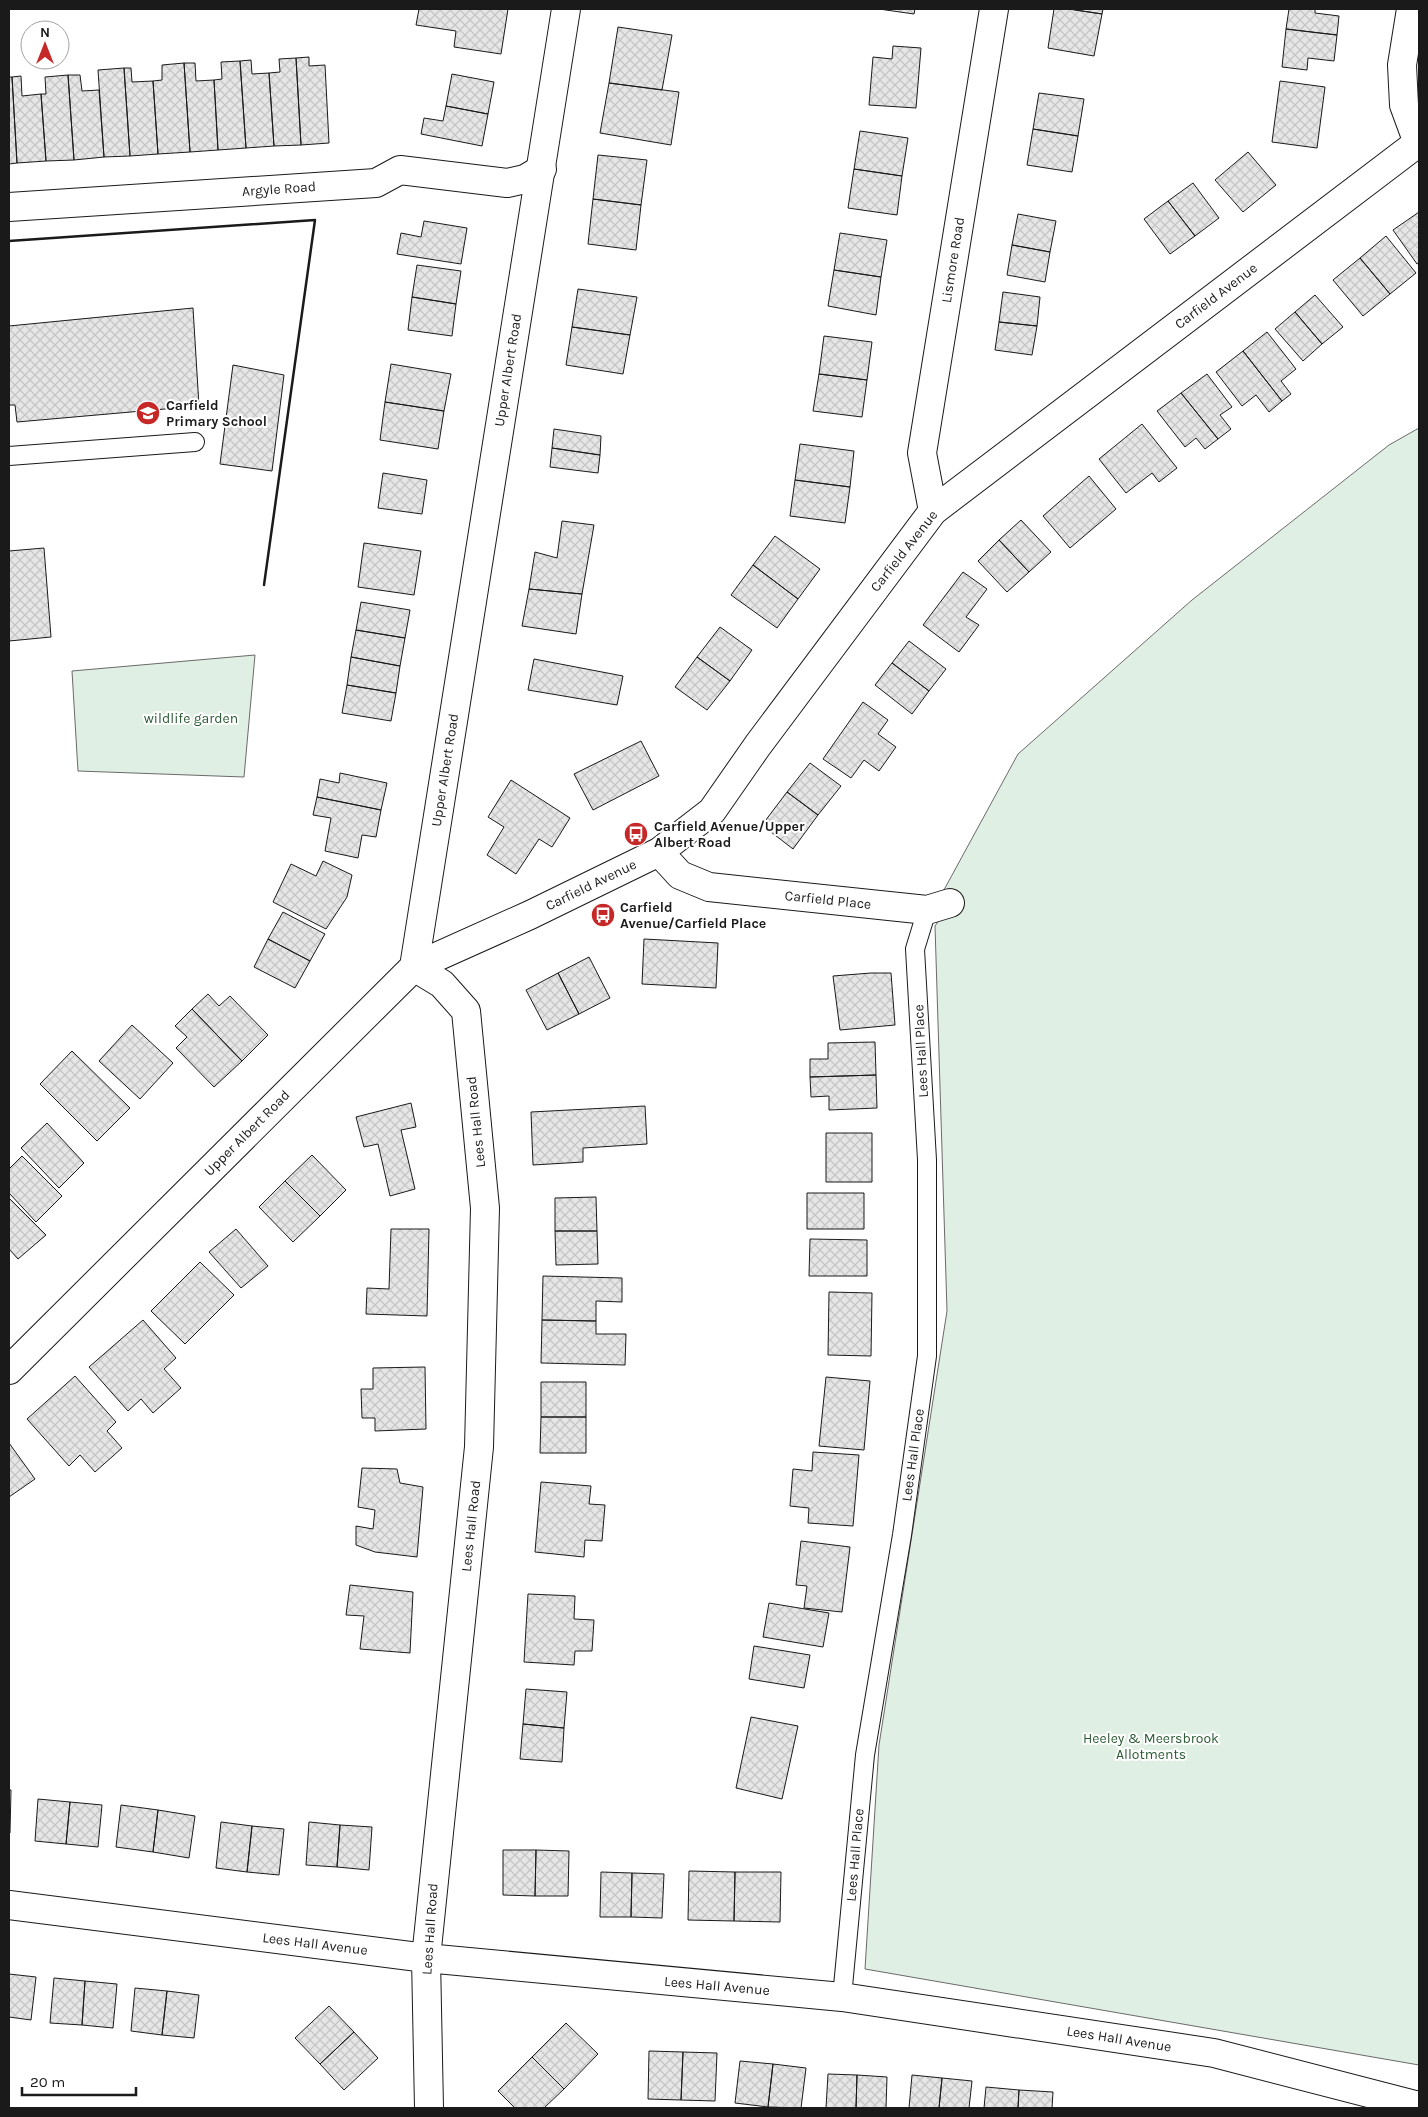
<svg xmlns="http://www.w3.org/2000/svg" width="1428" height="2117" viewBox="0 0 1428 2117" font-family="Karla,sans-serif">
<defs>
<pattern id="building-cross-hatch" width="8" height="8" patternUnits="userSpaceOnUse" patternTransform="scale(1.25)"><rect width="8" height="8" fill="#e6e6e6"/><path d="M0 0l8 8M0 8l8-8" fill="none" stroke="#c5c5c5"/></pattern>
</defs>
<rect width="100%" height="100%" fill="#fff"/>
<path fill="#e0efe3" stroke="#6a6a6a" d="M1419,428v1637l-554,-96 14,-224 68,-434 -12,-385 15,-22 -11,-5 79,-145 174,-154 197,-155z
M255,655l-11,122 -166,-6 -6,-100z"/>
<path fill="url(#building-cross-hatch)" stroke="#1a1a1a" d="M419,9h89l-7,45 -47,-7 2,-16 -40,-6z
M879,9h36l-1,5z
M1054,9h15l33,5 -8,42 -46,-8z
M1069,9h34l-1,5z
M1289,9h26v4l24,3 -2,19 -51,-6z
M618,27l54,8 -10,55 -53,-7z
M1286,29l51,6 -3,26 -26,-3 -1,12 -25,-3z
M893,46l28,2 -5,60 -47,-3 4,-48 19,2z
M309,57v9l16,-1 4,78 -28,2 -5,-87z
M296,58l5,87 -27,1 -5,-73 11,-1 -1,-13z
M251,60l1,14 17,-1 5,73 -28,2 -6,-87z
M240,61l6,87 -28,2 -4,-70 8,-1 -1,-17z
M184,63l6,89 -32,2 -5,-73 9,-1v-15z
M184,63h11l1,18 18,-1 4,70 -28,2z
M124,68l6,88 -26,1 -6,-87z
M124,68h7l1,14 21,-1 5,73 -28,2z
M452,74l42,8 -6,32 -42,-8z
M68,75l6,85 -28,1 -5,-67h5l-1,-17z
M68,75h12l2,16 17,-1 5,67 -30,3z
M21,76l1,20 19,-2 5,67 -29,2 -5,-86z
M9,77h3l5,86 -8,1z
M1280,81l45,6 -8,61 -45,-6z
M609,83l70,9 -8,53 -71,-12z
M1039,93l45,6 -6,37 -45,-7z
M446,106l42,8 -6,32 -61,-12 3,-16 19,3z
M1033,129l45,7 -6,36 -45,-7z
M860,131l48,7 -6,38 -48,-7z
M1248,152l28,33 -33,27 -28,-32z
M598,155l49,5 -6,45 -48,-6z
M854,169l48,7 -5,39 -49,-7z
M1193,183l26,35 -24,18 -27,-35z
M593,199l48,6 -5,45 -48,-6z
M1168,201l27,35 -25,18 -26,-35z
M1419,212v51l-2,1 -24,-34z
M1018,214l38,7 -6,31 -38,-7z
M424,221l43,7 -6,36 -64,-10 4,-21 20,4z
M840,233l47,7 -6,37 -47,-7z
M1386,236l30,37 -26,21 -30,-36z
M1012,245l38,7 -5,30 -38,-7z
M1360,258l30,36 -27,22 -30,-36z
M417,265l44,6 -5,33 -44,-7z
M834,270l47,7 -5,38 -48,-9z
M578,289l59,8 -7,38 -58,-8z
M1003,292l37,5 -3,29 -38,-4z
M1315,295l28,32 -21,17 -27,-32z
M412,297l44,7 -4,32 -44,-6z
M193,308l6,98 -182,16 -2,-17h-6v-79z
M1295,312l27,32 -19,17 -28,-32z
M999,322l38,4 -5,29 -37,-5z
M572,327l58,8 -7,39 -57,-9z
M1267,332l29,37 -15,12 10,13 -9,7 -39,-50z
M824,336l48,6 -5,38 -48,-6z
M1243,351l39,50 -13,11 -13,-17 -14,11 -26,-34z
M391,364l60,10 -7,37 -59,-9z
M233,365l51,10 -12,96 -52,-7z
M819,374l48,6 -5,37 -49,-6z
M1207,374l25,33 -12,8 11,14 -13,10 -37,-46z
M1181,393l37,46 -13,10 -9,-11 -11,9 -28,-36z
M385,402l59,9 -6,38 -58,-9z
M1142,424l35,44 -18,14 -7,-9 -26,20 -27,-34z
M554,429l47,7 -1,19 -48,-7z
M800,444l54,7 -4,36 -55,-7z
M552,448l48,7 -2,18 -48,-6z
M383,473l44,7 -5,34 -44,-6z
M1089,476l27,33 -46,39 -27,-32z
M795,480l55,7 -5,36 -55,-7z
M1021,520l30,32 -22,20 -30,-32z
M562,521l32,4 -12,69 -53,-5 6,-37 22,6z
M775,536l45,33 -22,30 -45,-34z
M999,540l30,32 -22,20 -29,-31z
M364,543l57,8 -7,44 -56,-8z
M44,548l7,89 -42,4v-90z
M753,565l45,34 -21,29 -46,-33z
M963,572l24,17 -21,28 13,8 -20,27 -36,-27z
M529,589l53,5 -6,40 -54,-8z
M361,602l49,8 -5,28 -49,-8z
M720,627l32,23 -22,31 -33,-24z
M356,630l49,8 -5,28 -49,-9z
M909,641l37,28 -17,22 -37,-28z
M351,657l49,9 -4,27 -49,-8z
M697,657l33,24 -23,29 -32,-23z
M534,659l89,17 -6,29 -89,-15z
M892,663l37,28 -17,23 -37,-29z
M347,685l49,8 -5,28 -49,-8z
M863,702l25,18 -10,14 18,13 -17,24 -15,-11 -13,18 -28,-19z
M641,741l18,35 -66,34 -19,-36z
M810,763l31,23 -23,29 -31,-23z
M340,773l47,10 -6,27 -64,-13 3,-18 19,4z
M511,780l59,38 -18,29 -13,-8 -23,35 -29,-19 17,-28 -16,-10z
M787,792l31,23 -25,34 -31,-24z
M317,797l64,13 -5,27 -14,-2 -4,23 -33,-7 6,-33 -18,-3z
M323,861l29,14 -5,22 -21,32 -53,-27 18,-38 25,12z
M283,912l42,22 -15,27 -42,-22z
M268,939l42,22 -15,27 -41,-21z
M644,939l74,4 -2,45 -74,-4z
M589,957l21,41 -31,16 -21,-41z
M558,973l21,41 -32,16 -21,-40z
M871,973h20l4,52 -55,5 -7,-54z
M208,994l11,12 11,-10 38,39 -26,26 -50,-52z
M192,1009l50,52 -28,26 -38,-39 11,-11 -12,-11z
M132,1025l41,38 -33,36 -41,-38z
M875,1042l1,33 -66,2v-18h18v-16z
M72,1051l58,57 -33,33 -57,-57z
M876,1075l1,33 -48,2v-14l-18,1 -1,-20z
M411,1103l5,24 -15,3 14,59 -25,7 -12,-52 -14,3 -8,-30z
M645,1106l2,38 -64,4v14l-50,3 -2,-53z
M47,1123l37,40 -25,25 -38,-40z
M826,1133h46v49h-46z
M312,1155l34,35 -26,26 -35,-35z
M22,1156l40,40 -26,26 -27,-29v-24z
M285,1181l35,35 -27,26 -34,-35z
M807,1193h57v36h-57z
M596,1197l1,34h-42v-33z
M9,1198l37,37 -28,24 -9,-10z
M236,1229l32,37 -27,22 -32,-36z
M391,1229h38l-2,87 -61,-2 1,-26 22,1z
M555,1231h42l1,33 -42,1z
M810,1239l57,1v36h-58z
M200,1262l34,33 -49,49 -34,-33z
M543,1276l79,2v24l-26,-1v20l-54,-1z
M829,1292l43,1 -1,63 -43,-1z
M143,1320l33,38 -12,11 17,19 -28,25 -12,-14 -13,12 -39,-44z
M542,1320l54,1v13h30l-1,31 -84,-2z
M425,1367l1,62 -51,2v-13h-13l-1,-29h12v-21z
M75,1376l41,46 -9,9 15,17 -27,24 -15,-17 -11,11 -42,-47z
M826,1377l44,4 -6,69 -45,-4z
M541,1382h45v35h-45z
M541,1417h45v36h-46z
M9,1443l26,36 -26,18z
M813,1452l46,3 -6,71 -45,-3 1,-15 -19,-2 3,-37 19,2z
M362,1468l35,1 3,14 23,4 -6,70 -42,-5 -19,-7v-19l17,3 2,-19 -17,-3z
M541,1482l50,4 -2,18 16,1 -3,36 -17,-1 -1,17 -49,-5z
M801,1541l49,6 -8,65 -38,-4 3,-22 -11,-1z
M350,1585l63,7 -3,61 -50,-4 4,-33 -18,-1z
M528,1594l47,2 -1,23 20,1 -2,31h-17l-1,14 -50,-3z
M769,1603l60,10 -6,34 -60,-10z
M754,1646l56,9 -6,33 -55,-9z
M526,1689l41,3 -3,36 -41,-4z
M751,1717l47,9 -16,73 -46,-11z
M523,1724l41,4 -2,34 -42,-3z
M9,1790h2l-1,43h-1z
M38,1799l32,3 -4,42 -31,-3z
M70,1802l32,3 -4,42 -32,-3z
M121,1805l37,5 -5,42 -37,-5z
M158,1810l37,6 -6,42 -36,-6z
M221,1822l31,4 -5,46 -31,-4z
M309,1822l31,3 -3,42 -31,-2z
M340,1825l32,2 -3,43 -32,-3z
M252,1826l32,3 -5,46 -32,-3z
M503,1850h33l-1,46 -32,-1z
M536,1850l33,1 -1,45h-33z
M689,1871l46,1 -1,49 -46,-1z
M601,1872l31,1 -1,44h-31z
M735,1872h46l-1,50 -46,-1z
M632,1873l32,1 -2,44 -31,-1z
M9,1974l27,3 -5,43 -22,-3z
M54,1978l31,3 -3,44 -32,-2z
M85,1981l32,3 -4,44 -31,-3z
M135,1988l32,3 -5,44 -31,-4z
M167,1991l32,4 -5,43 -32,-3z
M329,2006l25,26 -34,32 -25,-26z
M566,2023l32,31 -34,35 -32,-32z
M354,2032l24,26 -34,32 -24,-26z
M649,2051l34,1 -2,48 -33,-1z
M683,2052l34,1 -2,48 -34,-1z
M532,2057l32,32 -20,19h-29l-17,-17z
M740,2061l33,3 -5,43 -33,-4z
M773,2064l33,4 -5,40 -33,-1z
M828,2074l29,1 -1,33h-30z
M857,2075l30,2 -1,31h-30z
M912,2075l30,3 -3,30h-30z
M942,2078l30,3 -3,27h-30z
M986,2087l33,3 -1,18h-34z
M1019,2090l34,2 -1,16h-34z"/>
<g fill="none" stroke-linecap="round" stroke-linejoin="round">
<g stroke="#1a1a1a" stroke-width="20">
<path id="service" d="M9,456l186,-14
M842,1997l23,-242 37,-220 25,-179v-196l-12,-211 12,-39"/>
</g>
<g stroke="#1a1a1a" stroke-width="30">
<path id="minor" d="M1411,9l-9,56 2,40 14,38
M9,207l367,-24 24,-13 107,13 18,-4 17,-10
M933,511l-11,-58 72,-444
M659,852l21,23 29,12 218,23 23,-7
M414,967l116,-52 129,-63 53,-41 46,-66 175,-234 486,-369
M414,967l28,17 24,27 19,197 -6,239 -53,511 3,150
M9,1905l417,53 416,39 372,56 205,53"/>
</g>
<g stroke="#1a1a1a" stroke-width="30">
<path id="tertiary" d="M9,1370l405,-403 152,-958"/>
</g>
<use href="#service" stroke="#fff" stroke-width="18"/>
<use href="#minor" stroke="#fff" stroke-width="28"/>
<use href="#tertiary" stroke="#fff" stroke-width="28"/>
<path stroke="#1a1a1a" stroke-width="2.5" d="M9,241l306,-21 -51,365"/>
</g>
<defs>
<g id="school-disc" transform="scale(1.25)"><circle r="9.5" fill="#c62828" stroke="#fff"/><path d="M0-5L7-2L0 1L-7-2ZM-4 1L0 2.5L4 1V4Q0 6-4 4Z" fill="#fff"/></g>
<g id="bus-disc" transform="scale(1.25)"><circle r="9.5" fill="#c62828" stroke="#fff"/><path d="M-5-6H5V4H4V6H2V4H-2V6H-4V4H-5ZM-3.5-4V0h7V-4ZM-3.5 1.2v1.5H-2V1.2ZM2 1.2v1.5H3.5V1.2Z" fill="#fff"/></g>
</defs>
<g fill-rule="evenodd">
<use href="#school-disc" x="148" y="413"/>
<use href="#bus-disc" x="636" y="834"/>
<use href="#bus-disc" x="603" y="915"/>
</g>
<g text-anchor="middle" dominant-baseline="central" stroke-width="4" stroke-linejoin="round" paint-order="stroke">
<g font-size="14" fill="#1a1a1a" stroke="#fff">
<text transform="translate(279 189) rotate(-4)">Argyle Road</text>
<text transform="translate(953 260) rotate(-81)">Lismore Road</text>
<text transform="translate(1216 296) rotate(-37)">Carfield Avenue</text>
<text transform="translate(508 370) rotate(-81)">Upper Albert Road</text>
<text transform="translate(904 551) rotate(-52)">Carfield Avenue</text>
<text transform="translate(445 770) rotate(-81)">Upper Albert Road</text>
<text transform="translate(591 885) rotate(-26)">Carfield Avenue</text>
<text transform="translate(828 900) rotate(6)">Carfield Place</text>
<text transform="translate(921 1051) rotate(-93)">Lees Hall Place</text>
<text transform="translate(476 1122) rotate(-96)">Lees Hall Road</text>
<text transform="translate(247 1133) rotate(-45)">Upper Albert Road</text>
<text transform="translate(913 1455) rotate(-82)">Lees Hall Place</text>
<text transform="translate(471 1526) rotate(-84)">Lees Hall Road</text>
<text transform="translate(855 1855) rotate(-85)">Lees Hall Place</text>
<text transform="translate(430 1929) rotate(-86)">Lees Hall Road</text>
<text transform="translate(315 1944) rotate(7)">Lees Hall Avenue</text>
<text transform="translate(717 1986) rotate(5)">Lees Hall Avenue</text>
<text transform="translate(1119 2039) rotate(9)">Lees Hall Avenue</text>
</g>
<g font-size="14" font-weight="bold" fill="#1a1a1a" stroke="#fff" text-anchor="start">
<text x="166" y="405">Carfield<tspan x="166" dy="16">Primary School</tspan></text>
<text x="654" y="826">Carfield Avenue/Upper<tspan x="654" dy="16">Albert Road</tspan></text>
<text x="620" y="907">Carfield<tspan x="620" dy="16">Avenue/Carfield Place</tspan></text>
</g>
<g font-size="14" fill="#2b5a34" stroke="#fff">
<text x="191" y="718">wildlife garden</text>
<text x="1151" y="1738">Heeley &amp; Meersbrook<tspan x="1151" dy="16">Allotments</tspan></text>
</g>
</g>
<rect width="1428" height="2117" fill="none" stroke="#1a1a1a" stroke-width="20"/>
<g transform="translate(45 45)"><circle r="24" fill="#ffffff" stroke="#a3a3a3"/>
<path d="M0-4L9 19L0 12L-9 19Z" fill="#c62828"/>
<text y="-8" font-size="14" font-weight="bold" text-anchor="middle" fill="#1a1a1a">N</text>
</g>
<path d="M22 2087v8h114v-8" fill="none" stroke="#1a1a1a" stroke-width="2.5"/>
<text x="30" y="2087" font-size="15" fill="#1a1a1a" stroke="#ffffff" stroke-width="4" paint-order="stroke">20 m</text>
</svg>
